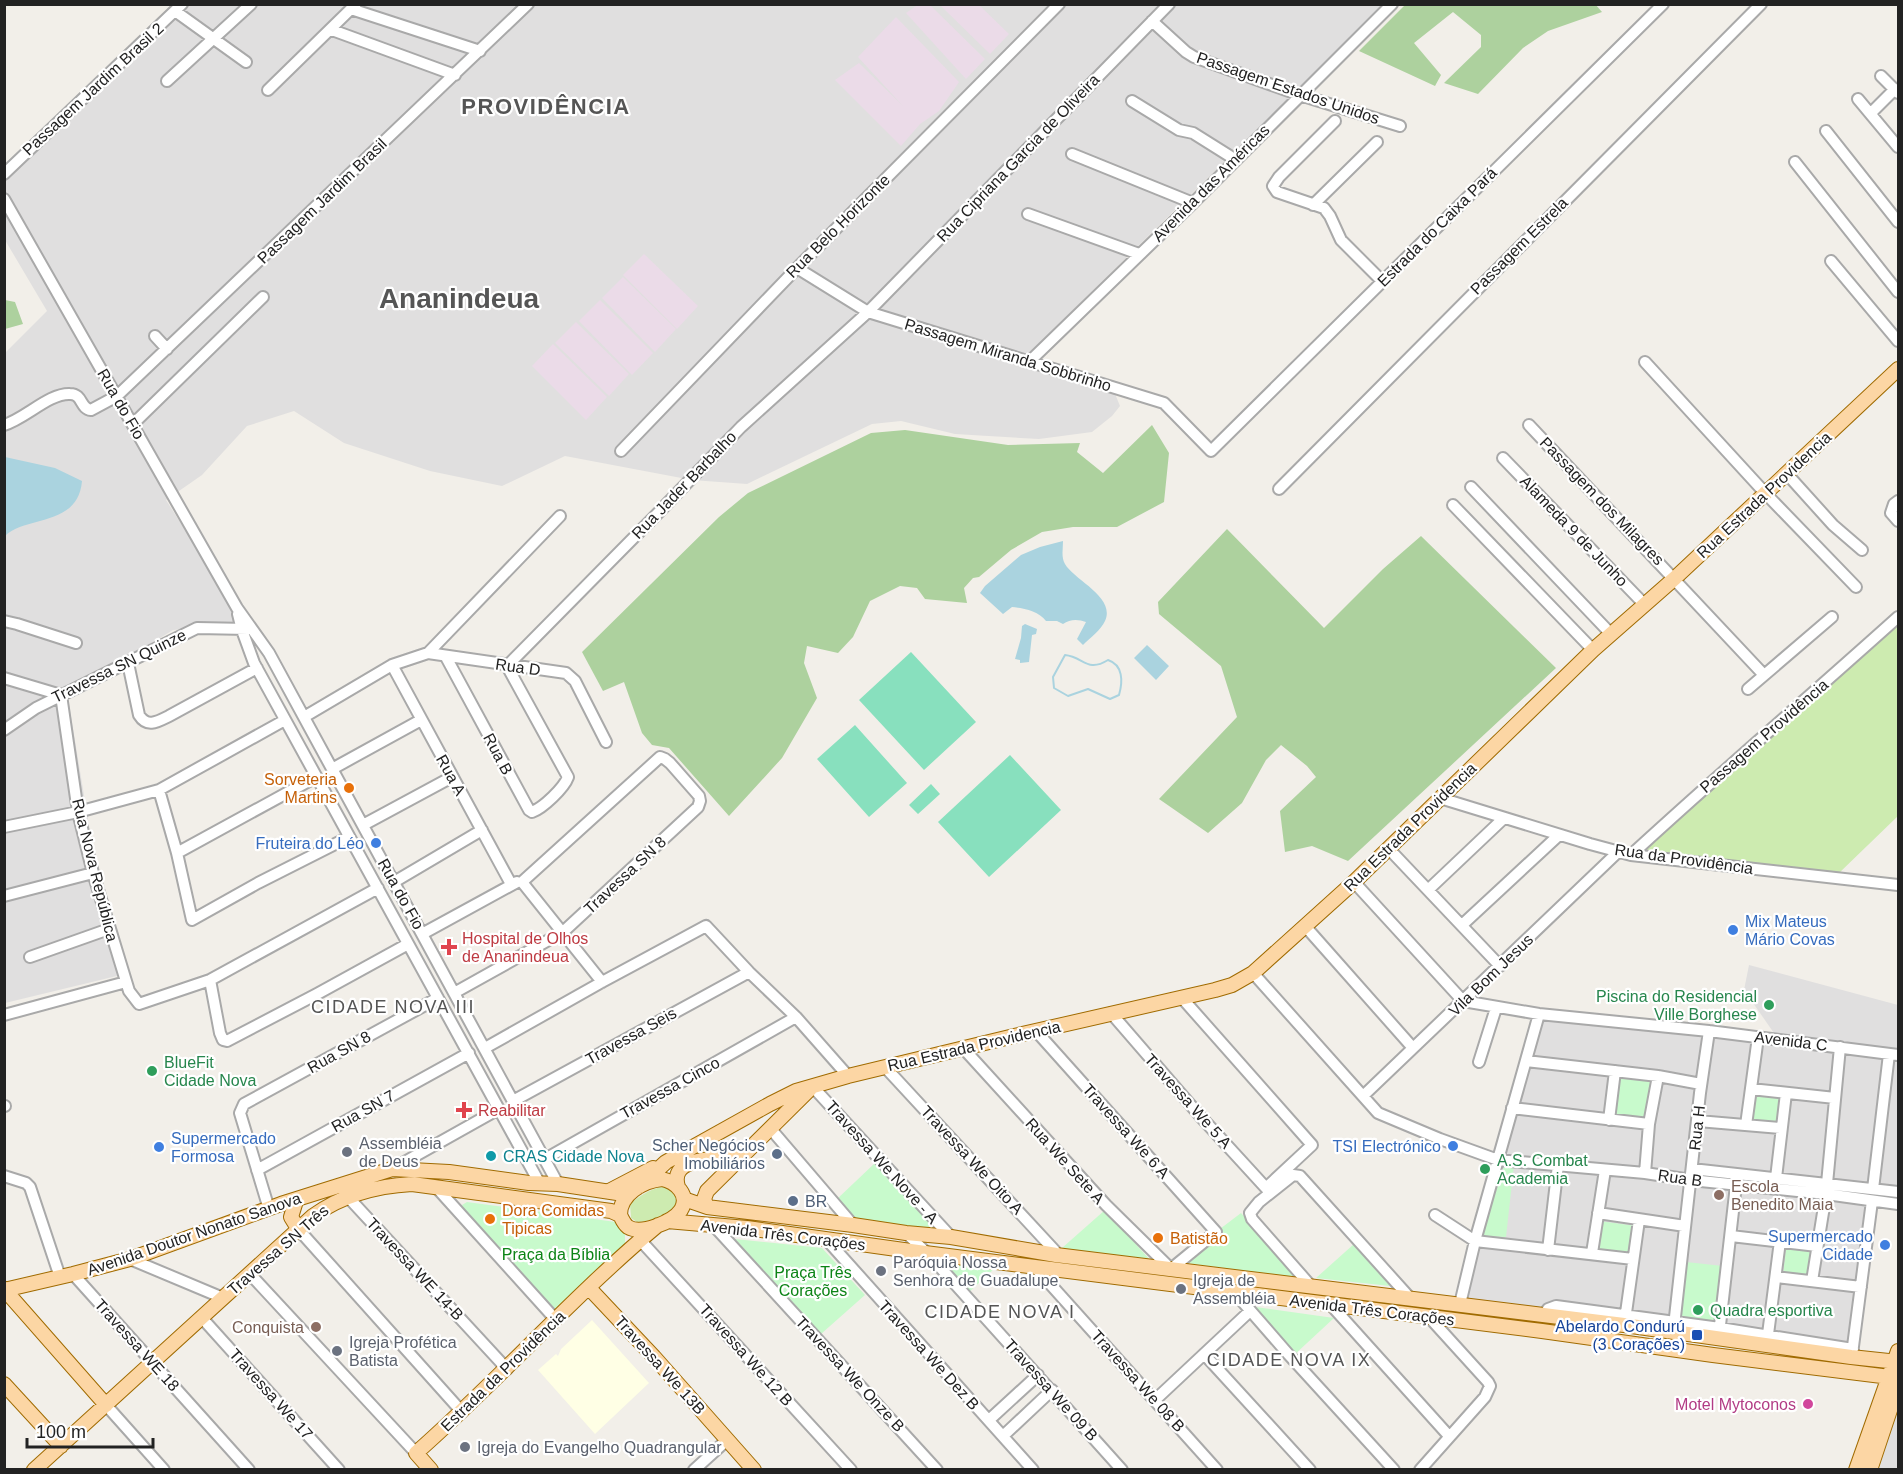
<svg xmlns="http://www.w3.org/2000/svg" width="1903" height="1474" viewBox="0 0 1903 1474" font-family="Helvetica,sans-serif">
<rect width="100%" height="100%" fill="#f2efe9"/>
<path fill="#e0dfdf" d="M178,5h1206l-357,350 84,29 9,22 -8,10 -20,16 -53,7 -84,-5 -54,-13 -29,3 -125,60 -55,-4 -127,-24 -63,30 -72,-15 -86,-28 -50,-32 -47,15 -45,49 -36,25 79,124 -72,6 -47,29 -60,27 30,182 29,106 -120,29v-650l42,-42 -42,-71v-76z
M1749,965l149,40v48l-122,-17 -32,-46z
M1539,1014l359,45v148l-26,-3 -20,155 -397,-52z
M1898,1347v122l-39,1z"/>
<path fill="#ebdbe8" d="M919,4l11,1 55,54 -19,20 -60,-66z
M940,5h39l30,29 -19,20z
M896,17l63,65 -20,29 -19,13 -19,22 -66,-66 24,-17 44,43 -45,-49z
M644,254l54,52 -21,23 -54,-54z
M623,277l53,52 -21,23 -53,-54z
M600,300l53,53 -21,22 -53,-54z
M576,322l53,52 -20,22 -54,-53z
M553,344l54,53 -21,23 -54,-54z"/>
<path fill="#ffffe5" d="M592,1320l57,63 -54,51 -57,-64 18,-16 2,2 3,-7z"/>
<path fill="#cdebb0" d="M1898,611v205l-60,58 -197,-23z
M661,1187c10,1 14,5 17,15 -7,14 -26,19 -41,20l-6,-4 -1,-14c9,-8 19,-14 31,-17z"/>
<path fill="#add19e" d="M1595,4l7,8 -54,19 -25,17 -45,46 -34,-11 37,-36v-12l-28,-23 -39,31 27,32 -6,11 -76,-35 46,-46z
M5,300l10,2 8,22 -18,5z
M1152,425l17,28 -5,49 -47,25h-44l-31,5 -31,18 -32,27 -6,1 -9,10 3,15 -42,-4 -8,-11 -17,-2 -30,15 -17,36 -15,16 -31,-7 -3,17 13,35 -35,60 -53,58 -60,-68 -17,-3 -10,-12 -18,-51 -21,9 -21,-39 137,-135 29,-24 123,-60 34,-3 103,15 72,-2 -3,9 26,21z
M1227,529l97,99 59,-59 38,-33 135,132 -208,193 -36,-15 -27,6 -5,-41 36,-34 -9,-11 -26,-21 -15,15 -24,43 -34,30 -49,-34 78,-82 -16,-51 -62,-52 -1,-12z"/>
<path fill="#c8facc" d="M1615,1076l38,5 -7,40 -35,-4z
M1751,1091l36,4 -4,37 -36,-4z
M875,1163l64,69 -81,-8 -22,-24z
M1514,1165l-8,72 -24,-1 22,-70z
M467,1202l149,20 9,10v11l-4,7 -15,11 -40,40 -9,13 -94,-106 -1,-3z
M1105,1210l46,51 -89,-13z
M1241,1213l59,65 -114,-15 30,-31z
M1599,1221l37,5 -5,35 -37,-5z
M735,1239l87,9 43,47 -44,39z
M1354,1244l34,39 2,3 -74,-8z
M1786,1248l27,4 -3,27 -27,-4z
M942,1260l52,9 -26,24 -27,-28z
M1686,1262l37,4 -7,57 -36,-4z
M1248,1306l86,12 -41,38z"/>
<path fill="#88e0be" d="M911,652l65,70 -52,48 -65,-70z
M855,725l52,58 -38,34 -52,-58z
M1010,755l51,55 -72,67 -51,-55z
M931,784l9,10 -22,20 -9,-9z"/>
<path fill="#aad3df" d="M5,457l50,11 27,13c-4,46 -55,34 -77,55z
M1063,541c0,8 -2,16 2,23 9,16 51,33 40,57 -4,9 -15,17 -22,24l-6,-6 9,-17c-8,-3 -16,-3 -23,2l-6,-3h-11c-7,-10 -22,-13 -34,-14l-9,7 -23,-21 5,-7 36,-31 19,-8z
M1025,624l12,5 -1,5 -4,1 -3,27 -9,1v-3l-5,-1 6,-21 1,-12z
M1147,645l22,21 -13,14 -22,-22z"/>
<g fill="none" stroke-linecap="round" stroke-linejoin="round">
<path stroke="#aad3df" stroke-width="2" d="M1065,655c19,2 22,18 43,5 15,5 15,21 11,35l-9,4 -22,-10 -20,7 -14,-8 -1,-11z"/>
<g stroke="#a9a9a9" stroke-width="14">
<path id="minor" d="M351,9l129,42
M175,11l71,51
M1152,21l34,31 8,5 106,38 100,31
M332,30l123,45
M1881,76l17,17
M167,81l84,-77
M268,90l88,-86
M1858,99l40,48
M1132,101l47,29 14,3 43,27
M1871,113l24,-24
M1335,121l-56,56 -6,9 4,6 47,16 6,8 11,24 41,41
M1826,131l72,91
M1072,154l121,49
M1795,162l103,130
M4,174l178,-170
M4,199l233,409 32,45 289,531
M1313,205l64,-63
M1028,214l111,40
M1831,261l67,80
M797,268l71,44 296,91 47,48 452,-447
M155,336l12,13
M1030,361l163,-158 199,-199
M1645,362l121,132 90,93
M133,424l130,-127
M4,425c21,-6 45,-32 66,-31 13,0 10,15 21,16l26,-14 411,-392
M1529,425l235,250
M621,451l176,-183 262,-264
M1503,458l141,146
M1787,474l46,51 29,25
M1471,487l140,147
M1279,489l482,-485
M1898,501l-4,3 -3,9 7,8
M1453,505l140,145
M238,614l4,16 12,33 286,521
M4,621l13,3 59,19
M428,653l132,-137
M446,657l83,153 3,2c11,-4 32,-24 36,-35l-61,-111 154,-156 80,-83 127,-115 301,-308
M128,663l11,52c8,13 18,7 30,1l88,-48
M392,665l119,219
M4,678l57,17
M1748,689l84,-72
M61,695l17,117 15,61 36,118 10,13 71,-24 168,-92
M304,717l88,-52 36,-12 138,20 9,8 31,61
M4,730l32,-22 161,-80 51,1
M332,769l89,-49
M159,790l18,63 15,67 66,-37 91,-46
M1440,798l150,46 41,11 267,30
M363,825l89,-48
M4,827l74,-15 81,-22 126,-70
M1389,849l111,117
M177,853l139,-76
M1631,855c88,-81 178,-158 267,-238
M394,882l88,-52
M522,882l80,100
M1354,882l109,119
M1428,890l76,-72
M4,896l89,-23
M1462,925l97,-90
M1305,926l108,122
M422,934l95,-52
M30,957l79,-28
M1253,973l125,140 62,26 58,21 147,13 46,7 135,14 72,10
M210,980l10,53 3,7 4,1 90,-47 91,-50
M454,993l109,-61 135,-125 2,-6 -1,-5 -29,-33 -5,-4 -5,-2 -138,125
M1182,998l130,147 -45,42
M1463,1001l76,13 170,17 189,24
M1111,1013l90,104 65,71
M4,1015l122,-33
M485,1048l117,-66 104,-56 43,46 47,45 52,59
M963,1048l143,157 65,64 45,-37 -180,-201
M1526,1061l132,15 43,8
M1479,1062l17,-54
M885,1067l170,184 1,4
M813,1087l138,150
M1751,1089l84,9
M1363,1096l255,-244
M513,1101l236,-129
M4,1106h1
M1512,1108l137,16
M1609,1120l6,-49
M1698,1121l83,7
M1746,1125l12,-88
M770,1128l83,97
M545,1159l251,-142
M392,1169l107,-60
M1692,1169l206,23
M257,1170l212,-117
M1645,1173l4,-49 9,-48
M4,1176l22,7 4,4 30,90
M1776,1178l10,-85
M436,1187l120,133
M1873,1189l16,-135
M348,1197l159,172
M269,1209l-29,-96 4,-9 194,-106
M1598,1213l87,13
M1435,1215l40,26 158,18
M714,1226l223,244
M299,1230l163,182
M906,1233l24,23 192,214
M1731,1236l86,10
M827,1240l206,230
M641,1241l210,229
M1548,1250l10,-85
M1592,1253l13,-83
M130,1259l93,39
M1034,1266l183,204
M73,1274l176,196
M250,1274l166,179
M1776,1277l85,10
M1812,1281l14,-87 14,-147
M1310,1285l-58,-66 -2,-6 9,-11 34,-27 7,1 110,122
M1235,1293l54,62 105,115
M1460,1304l15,-63 64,-227
M1331,1305l118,131
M1544,1315l4,-6 8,-3 164,22 133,21
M202,1318l137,152
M1625,1320l14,-100
M1674,1326l26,-233 9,-62
M1719,1334l17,-149
M1767,1342l13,-101
M1204,1354l106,116
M1852,1354l20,-153
M1155,1400l95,-89
M106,1405l58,65
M989,1420l49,-45
M1003,1436l49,-46
M694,1470l33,-30
M1420,1470l65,-73 5,-11 -2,-4 -59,-65"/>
</g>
<g stroke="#a06b00" stroke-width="16">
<path id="major" d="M662,1179c14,3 28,16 19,31 -8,12 -40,25 -53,17 -4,-3 -6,-8 -8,-12 0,-21 23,-34 42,-36z
M640,1186l26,-24 104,-58 26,-13 52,-15 166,-40 201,-46 17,-5 21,-12 101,-91 239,-232 82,-72 223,-209
M678,1187c-10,-32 42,-28 62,-30
M609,1191l44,-23
M684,1199l23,8 146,18 53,8 45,4 105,18 568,70 227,32 47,5
M296,1201l-5,16 8,13
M707,1207l-3,-8 3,-8 103,-102
M667,1221l80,7 178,25 617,78 171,24 185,23
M589,1288l65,69 100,113
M4,1289l102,116
M4,1290l69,-16 57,-15 151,-55 111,-35 57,3 80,11 29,1 59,9 14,-1
M4,1384l57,62
M34,1470l279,-254c29,-21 63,-30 99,-32l199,27 9,4
M431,1470l-15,-17c83,-73 157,-157 242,-228
M1856,1470l42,-119
M1870,1470l28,-84"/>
</g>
<use href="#minor" stroke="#fff" stroke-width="10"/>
<use href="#major" stroke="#fcd6a4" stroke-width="14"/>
</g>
<g fill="#e8710a" stroke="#fff" stroke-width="2">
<circle cx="349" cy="788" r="6"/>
<circle cx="490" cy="1219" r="6"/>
<circle cx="1158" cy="1238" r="6"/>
</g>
<g fill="#3f7fe0" stroke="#fff" stroke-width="2">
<circle cx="376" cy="843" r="6"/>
<circle cx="1733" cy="930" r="6"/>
<circle cx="1453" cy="1146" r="6"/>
<circle cx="159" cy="1147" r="6"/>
<circle cx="1885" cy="1245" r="6"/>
</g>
<g fill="#e0444e" stroke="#fff" stroke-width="2">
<path d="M446 938h6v6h6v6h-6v6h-6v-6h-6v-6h6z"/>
<path d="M461 1101h6v6h6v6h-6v6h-6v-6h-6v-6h6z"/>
</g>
<g fill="#2e9e5b" stroke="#fff" stroke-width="2">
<circle cx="1769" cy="1005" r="6"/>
<circle cx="152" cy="1071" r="6"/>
<circle cx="1485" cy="1169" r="6"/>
<circle cx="1698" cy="1310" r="6"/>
</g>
<g fill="#6b7280" stroke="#fff" stroke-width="2">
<circle cx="347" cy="1152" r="6"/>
<circle cx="881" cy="1271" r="6"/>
<circle cx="1181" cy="1289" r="6"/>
<circle cx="337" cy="1351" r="6"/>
<circle cx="465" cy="1447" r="6"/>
</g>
<g fill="#5c6f8a" stroke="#fff" stroke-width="2">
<circle cx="777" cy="1154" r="6"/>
<circle cx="793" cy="1201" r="6"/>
</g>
<circle fill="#0f9aa8" stroke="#fff" stroke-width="2" cx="491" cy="1156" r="6"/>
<g fill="#8d6e63" stroke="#fff" stroke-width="2">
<circle cx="1719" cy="1195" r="6"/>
<circle cx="316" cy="1327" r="6"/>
</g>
<rect fill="#1a4fb4" stroke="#fff" stroke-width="2" x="1691" y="1329" width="12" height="12" rx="3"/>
<circle fill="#d1479c" stroke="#fff" stroke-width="2" cx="1808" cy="1404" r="6"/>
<g text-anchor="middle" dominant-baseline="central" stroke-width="4.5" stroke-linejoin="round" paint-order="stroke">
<g font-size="16" fill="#222" stroke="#fff">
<text transform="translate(1288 88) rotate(19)">Passagem Estados Unidos</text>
<text transform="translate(93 89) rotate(-43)">Passagem Jardim Brasil 2</text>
<text transform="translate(1018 158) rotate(-46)">Rua Cipriana Garcia de Oliveira</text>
<text transform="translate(1211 183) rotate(-45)">Avenida das Américas</text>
<text transform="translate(322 201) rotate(-44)">Passagem Jardim Brasil</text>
<text transform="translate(838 226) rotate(-45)">Rua Belo Horizonte</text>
<text transform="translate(1437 227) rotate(-45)">Estrada do Caixa Pará</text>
<text transform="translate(1519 246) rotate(-45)">Passagem Estrela</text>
<text transform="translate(1008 355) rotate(17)">Passagem Miranda Sobbrinho</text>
<text transform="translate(121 404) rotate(60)">Rua do Fio</text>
<text transform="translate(684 485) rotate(-46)">Rua Jader Barbalho</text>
<text transform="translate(1764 495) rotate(-43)">Rua Estrada Providencia</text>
<text transform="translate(1602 501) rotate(46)">Passagem dos Milagres</text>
<text transform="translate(1574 531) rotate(46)">Alameda 9 de Junho</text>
<text transform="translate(119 666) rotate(-26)">Travessa SN Quinze</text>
<text transform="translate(518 667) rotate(8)">Rua D</text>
<text transform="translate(1764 736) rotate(-41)">Passagem Providência</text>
<text transform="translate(498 754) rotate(62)">Rua B</text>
<text transform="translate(451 775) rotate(61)">Rua A</text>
<text transform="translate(1410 827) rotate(-44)">Rua Estrada Providencia</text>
<text transform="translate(1684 859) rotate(8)">Rua da Providência</text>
<text transform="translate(95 870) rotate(76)">Rua Nova República</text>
<text transform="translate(625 875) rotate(-43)">Travessa SN 8</text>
<text transform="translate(401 894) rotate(61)">Rua do Fio</text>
<text transform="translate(1491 975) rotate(-44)">Vila Bom Jesus</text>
<text transform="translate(631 1036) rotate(-29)">Travessa Seis</text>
<text transform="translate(1791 1041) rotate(7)">Avenida C</text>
<text transform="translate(974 1046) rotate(-13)">Rua Estrada Providencia</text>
<text transform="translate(339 1052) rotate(-29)">Rua SN 8</text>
<text transform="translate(670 1088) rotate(-29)">Travessa Cinco</text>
<text transform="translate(1188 1101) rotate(48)">Travessa We 5 A</text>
<text transform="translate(363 1111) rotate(-29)">Rua SN 7</text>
<text transform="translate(1697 1128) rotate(-84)">Rua H</text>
<text transform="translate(1126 1131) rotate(48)">Travessa We 6 A</text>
<text transform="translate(972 1160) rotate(47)">Travessa We Oito A</text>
<text transform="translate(1065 1161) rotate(48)">Rua We Sete A</text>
<text transform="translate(882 1162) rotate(48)">Travessa We Nove - A</text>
<text transform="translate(1680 1178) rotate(8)">Rua B</text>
<text transform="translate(194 1234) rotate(-19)">Avenida Doutor Nonato Sanova</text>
<text transform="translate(783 1235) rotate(7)">Avenida Três Corações</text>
<text transform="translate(278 1250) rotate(-41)">Travessa SN Três</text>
<text transform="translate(415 1269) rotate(47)">Travessa WE 14-B</text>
<text transform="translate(1372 1310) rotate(7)">Avenida Três Corações</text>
<text transform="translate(137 1345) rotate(48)">Travessa WE 18</text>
<text transform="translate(746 1355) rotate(48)">Travessa We 12 B</text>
<text transform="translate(929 1355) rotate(48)">Travessa We Dez B</text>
<text transform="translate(660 1365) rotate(48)">Travessa We 13B</text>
<text transform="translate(503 1371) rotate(-44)">Estrada da Providência</text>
<text transform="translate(850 1374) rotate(47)">Travessa We Onze B</text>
<text transform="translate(1138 1381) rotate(48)">Travessa We 08 B</text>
<text transform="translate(1051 1390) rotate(48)">Travessa We 09 B</text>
<text transform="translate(271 1394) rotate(48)">Travessa We 17</text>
</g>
<g font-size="16" fill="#c56008" stroke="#fff" text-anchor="start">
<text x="337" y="779" text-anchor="end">Sorveteria<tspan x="337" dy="18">Martins</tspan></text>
<text x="502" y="1210">Dora Comidas<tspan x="502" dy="18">Tipicas</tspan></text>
<text x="1170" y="1238">Batistão</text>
</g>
<g font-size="16" fill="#366cbe" stroke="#fff" text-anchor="end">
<text x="364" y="843">Fruteira do Léo</text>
<text x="1745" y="921" text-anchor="start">Mix Mateus<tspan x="1745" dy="18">Mário Covas</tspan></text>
<text x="171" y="1138" text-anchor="start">Supermercado<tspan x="171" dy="18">Formosa</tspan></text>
<text x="1441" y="1146">TSI Electrónico</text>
<text x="1873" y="1236">Supermercado<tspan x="1873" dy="18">Cidade</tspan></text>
</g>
<g font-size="16" fill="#be3a42" stroke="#fff" text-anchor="start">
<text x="462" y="938">Hospital de Olhos<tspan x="462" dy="18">de Ananindeua</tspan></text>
<text x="478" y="1110">Reabilitar</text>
</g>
<g font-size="16" fill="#27864d" stroke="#fff" text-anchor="start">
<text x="1757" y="996" text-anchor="end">Piscina do Residencial<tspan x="1757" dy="18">Ville Borghese</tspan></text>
<text x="164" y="1062">BlueFit<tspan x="164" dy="18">Cidade Nova</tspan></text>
<text x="1497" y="1160">A.S. Combat<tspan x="1497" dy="18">Academia</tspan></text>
<text x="1710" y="1310">Quadra esportiva</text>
</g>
<g font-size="16" fill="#5b616d" stroke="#fff" text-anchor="start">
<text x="359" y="1143">Assembléia<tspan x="359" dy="18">de Deus</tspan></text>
<text x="893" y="1262">Paróquia Nossa<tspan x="893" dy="18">Senhora de Guadalupe</tspan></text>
<text x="1193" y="1280">Igreja de<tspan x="1193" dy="18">Assembléia</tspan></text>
<text x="349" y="1342">Igreja Profética<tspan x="349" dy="18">Batista</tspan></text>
<text x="477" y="1447">Igreja do Evangelho Quadrangular</text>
</g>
<g font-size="16" fill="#4e5e75" stroke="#fff" text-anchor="end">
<text x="765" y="1145">Scher Negócios<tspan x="765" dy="18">Imobiliários</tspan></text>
<text x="805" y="1201" text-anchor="start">BR</text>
</g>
<g font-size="16" fill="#0d838f" stroke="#fff" text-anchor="start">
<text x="503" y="1156">CRAS Cidade Nova</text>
</g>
<g font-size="16" fill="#785e54" stroke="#fff" text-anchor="start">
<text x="1731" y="1186">Escola<tspan x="1731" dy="18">Benedito Maia</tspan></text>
<text x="304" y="1327" text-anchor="end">Conquista</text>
</g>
<g font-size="16" fill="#0c8416" stroke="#fff">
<text x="556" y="1254">Praça da Bíblia</text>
<text x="813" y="1272">Praça Três<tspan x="813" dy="18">Corações</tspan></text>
</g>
<g font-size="16" fill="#164399" stroke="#fff" text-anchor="end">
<text x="1685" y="1326">Abelardo Condurú<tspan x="1685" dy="18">(3 Corações)</tspan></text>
</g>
<g font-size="16" fill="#b23c85" stroke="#fff" text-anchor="end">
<text x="1796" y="1404">Motel Mytoconos</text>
</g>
<g font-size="18" letter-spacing="1.5" fill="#555" stroke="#fff">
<text x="393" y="1007">CIDADE NOVA III</text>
<text x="1000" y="1312">CIDADE NOVA I</text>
<text x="1289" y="1360">CIDADE NOVA IX</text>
</g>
<g font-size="22" font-weight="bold" letter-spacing="1.5" fill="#555" stroke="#fff">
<text x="546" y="106">PROVIDÊNCIA</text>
</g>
<g font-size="28" font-weight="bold" fill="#555" stroke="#fff">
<text x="459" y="298">Ananindeua</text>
</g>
</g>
<rect width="1903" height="1474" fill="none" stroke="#222222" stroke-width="12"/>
<path d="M27 1438v9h126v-9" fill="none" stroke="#222222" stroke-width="3"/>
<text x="36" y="1438" font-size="18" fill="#222222" stroke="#ffffff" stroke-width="4.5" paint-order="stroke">100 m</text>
</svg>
